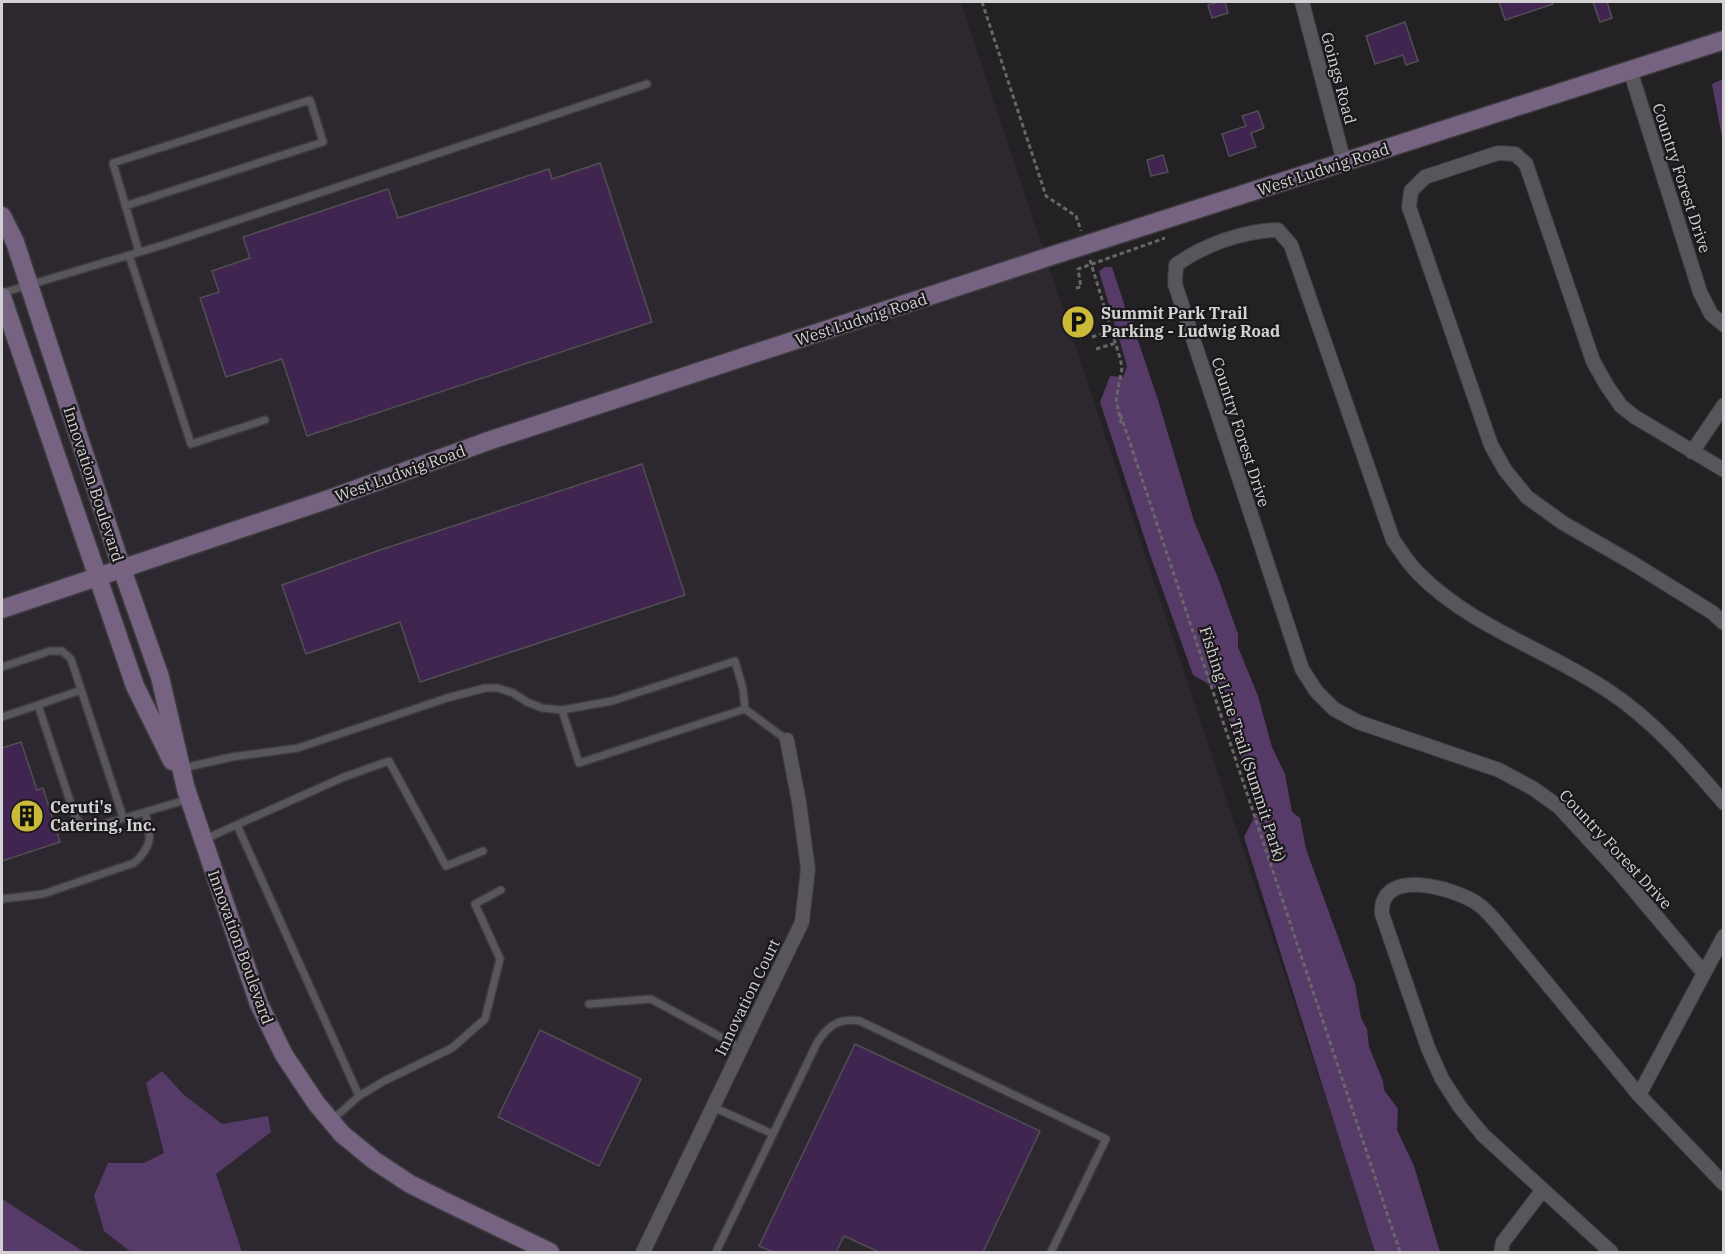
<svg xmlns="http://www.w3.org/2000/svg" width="1725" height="1254" viewBox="0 0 1725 1254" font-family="'IBM Plex Serif',serif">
<rect width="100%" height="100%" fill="#232124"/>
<path fill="#2d2830" d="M2,2h959l416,1250h-1375z"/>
<path fill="#563b68" d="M1723,79v63l-11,-58z
M1105,267h7l15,46 7,6v10l24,71 36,121 24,57 20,56v13l20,49 14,51 13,27 7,38 8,6 6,31 49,135 6,34 6,11 2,18 14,34 1,9 14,19 -1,21 17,36 26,86h-65l-131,-415 14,-27 -38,-119 -27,-16 -44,-123 -49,-150 10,-26 13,1 4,-11 -28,-95z
M162,1071l21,23 39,30 46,-8 3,16 -55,42 26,78h-111l-27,-21 -10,-35 14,-33h36l20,-10 -18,-70z
M2,1199l82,53h-82z"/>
<path fill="#402551" stroke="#514f52" stroke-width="1.5" d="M1219,2h6l3,11 -16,5 -4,-13z
M1499,2h54v2l-48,16z
M1593,2h14l5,16 -12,4z
M1405,22l13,39 -12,4 -3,-10 -28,9 -9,-28z
M1258,111l6,17 -13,5 5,14 -27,9 -7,-22 24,-8 -4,-10z
M1163,155l5,17 -17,4 -4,-16z
M600,163l52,159 -345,114 -25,-77 -56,18 -26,-79 19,-6 -7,-21 38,-13 -7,-21 145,-48 10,29 151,-49 3,10z
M642,464l43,131 -265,87 -20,-60 -94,32 -24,-69 95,-34z
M21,742l16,48 6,-2 17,54 -58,19v-113z
M540,1030l101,49 -42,87 -101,-49z
M855,1044l185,87 -57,121h-104l-35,-16 -8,16h-62l-15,-6z"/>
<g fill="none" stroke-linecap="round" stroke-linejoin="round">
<g stroke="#3c3b3d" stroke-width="10">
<path id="lane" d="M125,206l198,-64 -13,-42 -197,63 26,89
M129,255l62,189 74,-24
M2,293l161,-48 484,-161
M2,667l48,-16h12l9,8 52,158
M38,705l43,-15
M562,710l17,53 166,-54 42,31
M2,717l36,-12 37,111c5,9 9,12 19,11l95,-28
M183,768l49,-11 66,-9 149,-50 38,-10h13l15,5 14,9 15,6 20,2 50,-9 123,-40 8,28 2,20
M237,825l122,271 -27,24
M205,839l139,-62 45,-16 57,105 37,-15
M2,899l41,-5 91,-31c20,-18 17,-28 11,-51
M589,1004l62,-5 90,49
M359,1096l25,-15 68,-33 33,-29 15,-60 -25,-55 26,-14
M713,1107l60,27
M716,1252l101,-209c11,-18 22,-25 43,-22l246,118 -55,113"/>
</g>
<g stroke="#3c3b3d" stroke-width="16">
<path id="street" d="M1302,2l42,160
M1630,70l70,222 11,22 13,11
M1692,452l32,-47
M1724,470l-89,-53 -14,-11 -14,-20 -14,-25 -67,-197 -11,-10 -17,-1 -73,24 -14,14 -2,16 82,238 14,25 22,27 36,26 68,39 82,51 11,10
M1703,972l-85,-101 -59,-64 -25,-18 -35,-19 -141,-48 -24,-13 -18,-18 -14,-22 -127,-385 1,-19c27,-20 69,-35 102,-35l13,15 102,295c8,11 15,23 25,33 52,53 127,76 189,117 46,30 81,71 117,113
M1639,1095l85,-159
M643,1252l159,-330 6,-53 -9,-67 -12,-62
M1501,1252l2,-10 39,-51
M1611,1252l-128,-117 -23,-28 -18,-28 -14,-31 -46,-134c-3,-48 73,-26 96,-10 7,5 14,13 20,20l141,171 85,89"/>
</g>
<g stroke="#3c3b3d" stroke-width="21">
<path id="secondary" d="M2,216l13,26 107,327 38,108 26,112 73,215 25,51 32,48 26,31 33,27 35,23 34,17 106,51
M2,297l133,389 37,75
M2,609l327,-110 159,-58 566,-186 670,-215"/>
</g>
<path stroke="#686668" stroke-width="3" stroke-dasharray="4.5 3" stroke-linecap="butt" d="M982,2l64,194 30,20 5,15
M1090,260l30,98 2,10 -6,32 5,22v-6l279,836
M1076,288l5,-1 -3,-18 87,-31
M1092,337l12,-4
M1096,349l20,-6"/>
<use href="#lane" stroke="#58565a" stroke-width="7"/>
<use href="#street" stroke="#58565a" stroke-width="14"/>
<use href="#secondary" stroke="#756381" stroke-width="18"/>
</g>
<defs>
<g id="parking-disc" transform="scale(1.725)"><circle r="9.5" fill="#cbb939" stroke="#1a181b"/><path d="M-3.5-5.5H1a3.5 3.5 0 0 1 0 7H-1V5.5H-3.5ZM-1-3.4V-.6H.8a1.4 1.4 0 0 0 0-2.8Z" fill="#111"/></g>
<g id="building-disc" transform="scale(1.725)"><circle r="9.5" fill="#cbb939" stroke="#1a181b"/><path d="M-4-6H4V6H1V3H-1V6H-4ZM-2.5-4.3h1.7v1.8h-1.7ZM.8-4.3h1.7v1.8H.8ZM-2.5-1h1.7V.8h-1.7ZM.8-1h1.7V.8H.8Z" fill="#111"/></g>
</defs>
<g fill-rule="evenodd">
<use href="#parking-disc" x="1078" y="322"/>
<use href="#building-disc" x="27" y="816"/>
</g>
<g text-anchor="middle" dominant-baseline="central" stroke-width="4.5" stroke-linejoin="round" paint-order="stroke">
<g font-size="16" fill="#d3d1d3" stroke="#1a181b">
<text transform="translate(1339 78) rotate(75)">Goings Road</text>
<text transform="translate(1323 169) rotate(-18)">West Ludwig Road</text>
<text transform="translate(1682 178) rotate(72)">Country Forest Drive</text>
<text transform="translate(861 319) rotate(-18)">West Ludwig Road</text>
<text transform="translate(1241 432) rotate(72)">Country Forest Drive</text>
<text transform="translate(400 473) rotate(-20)">West Ludwig Road</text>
<text transform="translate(94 484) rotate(72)">Innovation Boulevard</text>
<text transform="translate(1243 744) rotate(72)">Fishing Line Trail (Summit Park)</text>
<text transform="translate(1616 849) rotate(47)">Country Forest Drive</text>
<text transform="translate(241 947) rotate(70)">Innovation Boulevard</text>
<text transform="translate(747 997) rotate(-64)">Innovation Court</text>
</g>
<g font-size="16" font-weight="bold" fill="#d3d1d3" stroke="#1a181b" text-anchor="start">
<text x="1101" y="313">Summit Park Trail<tspan x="1101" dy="18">Parking - Ludwig Road</tspan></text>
<text x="50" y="807">Ceruti's<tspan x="50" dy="18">Catering, Inc.</tspan></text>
</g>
</g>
<rect width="1725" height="1254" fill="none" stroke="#d3d1d3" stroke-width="6"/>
</svg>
